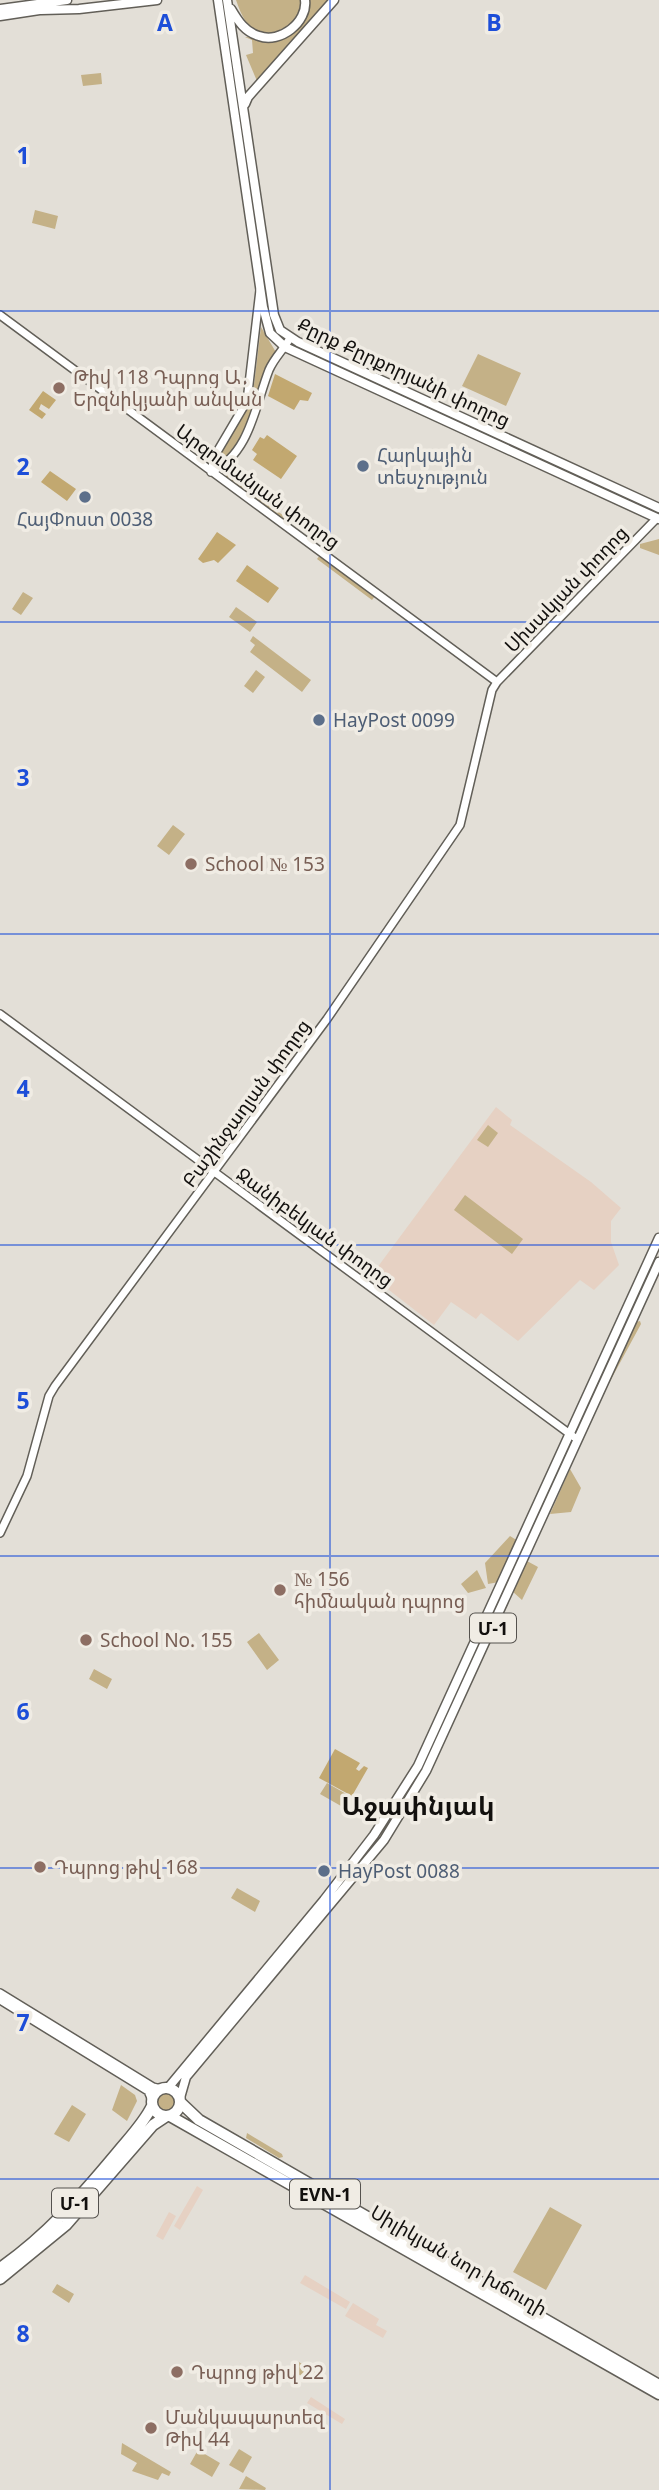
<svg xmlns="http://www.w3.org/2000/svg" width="659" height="2490" viewBox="0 0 659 2490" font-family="Georgia,'Noto Sans Armenian',serif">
<rect width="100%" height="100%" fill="#e3dfd7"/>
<path fill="#e6d1c3" d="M496,1107l16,13 -2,5 81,57 30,26 -10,13v21l8,23 -25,25 -14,-10 -62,61 -37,-28 -5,6 -25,-17 -17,23 -63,-49z
M197,2186l6,4 -23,40 -6,-4z
M169,2212l7,4 -13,24 -7,-4z
M305,2275l45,27 -4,7 -46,-26z
M353,2303l26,16 -3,6 11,6 -4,7 -38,-22z
M311,2397l34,22 -3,5 -35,-21z"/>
<path fill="#c4b187" d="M236,0h64l2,6 -3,13c-34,23 -50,20 -63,-19z
M308,0h23l-74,81 -11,-26 7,-2 -1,-13 -7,-3c7,-1 14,5 22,4 22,-5 43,-17 41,-41z
M101,73l1,11 -19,2 -2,-11z
M35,210l23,6 -3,13 -23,-6z
M261,327l16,27 -20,43 -4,-4z
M478,354l43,19 -15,33 -44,-20z
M249,406l4,5c-7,18 -17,43 -34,53l-2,-5z
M229,475l63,47 -2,2 -66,-48z
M659,539v16l-19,-7v-4z
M320,555l55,41 -3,4 -55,-41z
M23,592l10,6 -12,17 -9,-6z
M236,607l21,15 -7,10 -21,-15z
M253,636l58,44 -9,12 -52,-40 5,-7 -5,-4z
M256,670l9,7 -12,16 -9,-7z
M173,825l12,9 -16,21 -12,-9z
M488,1125l10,8 -10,14 -11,-7z
M465,1195l58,44 -11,15 -58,-44z
M640,1321l1,3 -39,72 34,-74z
M570,1469l11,19 -10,24 -21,2z
M510,1536l8,5 -19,41 -11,2 -3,-21z
M527,1561l11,6 -16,33 -10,-9z
M477,1570l9,18 -18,5 -7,-9z
M259,1633l20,27 -12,10 -20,-28z
M94,1669l18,10 -5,10 -18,-10z
M327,1783l21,12 -7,11 -21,-12z
M237,1888l23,13 -5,11 -24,-14z
M121,2085l14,10 2,6 -10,20 -15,-11z
M155 2102a11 11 0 1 1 22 0a11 11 0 1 1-22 0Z
M72,2105l14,9 -17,28 -15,-8z
M247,2133l35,21 1,3 -4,1 -33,-20z
M550,2207l32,18 -36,65 -33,-18z
M57,2284l17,10 -5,9 -17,-11z
M297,2361l19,11 -6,9 -19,-11z
M122,2443l49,29 -2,4 -7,-3 -4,7 -26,-9 5,-8 -16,-9z
M239,2449l13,8 -9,16 -14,-8z
M198,2450l22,13 -8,14 -22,-13z
M246,2476l20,12 -1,2 -26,-1z"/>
<path fill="#c2a870" d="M275,374l37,19 -4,8 -8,-1 -6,10 -26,-14z
M43,391l13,9 -7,9 -8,-5 -2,5 7,5 -4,5 -13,-9z
M267,435l30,21 -16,23 -28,-19 4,-6 -5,-4 8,-13 4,2z
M50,471l26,18 -9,12 -26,-19z
M217,532l19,13 -18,18 -4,-3 -11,3 -5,-4z
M247,565l32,23 -11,15 -32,-22z
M335,1749l25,14 -4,6 3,2 5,-5 4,2 -16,28 -33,-18z"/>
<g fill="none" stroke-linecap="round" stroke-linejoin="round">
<g stroke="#625f58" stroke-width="10">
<path id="secondary" d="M0,315l497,367
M211,472l3,-15 33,-56 13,-111
M211,472c39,-18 44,-66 58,-102 5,-12 15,-21 21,-32
M0,1014l574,423
M0,1533l27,-57 22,-80 6,-10 272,-367 133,-194 32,-135 5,-8 160,-164
M0,1993l153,94 8,2
M0,2000l148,91 4,9"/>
</g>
<g stroke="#625f58" stroke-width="11">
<path id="primary" d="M218,0l45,307 7,26 15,14 374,172
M227,0l47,315 6,15 18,12 361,166
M0,9l67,-9
M231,9c7,12 14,23 28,27 21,8 49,-14 46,-36
M41,10l38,-1 78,-9
M0,16l46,-7
M245,104l3,-7 86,-97
M168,2088l156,-188 50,-65 44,-69 241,-528
M180,2098l6,-21 198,-237 42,-69 233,-509"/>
</g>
<g stroke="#625f58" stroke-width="13">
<path id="highway" d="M152 2102a14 14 0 1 1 28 0a14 14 0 1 1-28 0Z
M180,2102l19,18 460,265
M170,2116l489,278
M0,2268c46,-32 81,-72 116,-114 13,-16 28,-31 36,-48
M0,2279l66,-54 87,-100 12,-8"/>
</g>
<use href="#secondary" stroke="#fff" stroke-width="7"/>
<use href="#primary" stroke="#fff" stroke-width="8"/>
<use href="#highway" stroke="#fff" stroke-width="10"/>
</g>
<path fill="none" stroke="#1d4ed8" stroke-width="2" stroke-opacity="0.55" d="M330,0v2490M0,311h659M0,622h659M0,934h659M0,1245h659M0,1556h659M0,1868h659M0,2179h659"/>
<g fill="#8d6e63" stroke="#f0ece4" stroke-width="2.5">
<circle cx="59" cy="388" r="7"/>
<circle cx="191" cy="864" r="7"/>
<circle cx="280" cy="1590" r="7"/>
<circle cx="86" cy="1640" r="7"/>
<circle cx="40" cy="1867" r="7"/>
<circle cx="177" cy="2372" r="7"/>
<circle cx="151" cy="2428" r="7"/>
</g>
<g fill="#5c6f8a" stroke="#f0ece4" stroke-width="2.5">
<circle cx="363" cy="466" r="7"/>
<circle cx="85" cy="497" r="7"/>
<circle cx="319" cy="720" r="7"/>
<circle cx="324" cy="1871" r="7"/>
</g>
<g text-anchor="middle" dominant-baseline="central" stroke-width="7" stroke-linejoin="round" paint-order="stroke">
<g fill="#f0ece4" stroke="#55524e" stroke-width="2">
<rect x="470" y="1613.5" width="46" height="29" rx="5"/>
<rect x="290" y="2179.5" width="70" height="29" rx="5"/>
<rect x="52" y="2188.5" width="46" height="29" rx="5"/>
</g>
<g font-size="18" font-weight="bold" fill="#12100e">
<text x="493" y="1628">Մ-1</text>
<text x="325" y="2194">EVN-1</text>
<text x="75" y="2203">Մ-1</text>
</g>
<g font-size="19" fill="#12100e" stroke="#f0ece4">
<text transform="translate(404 372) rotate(25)">Քըրք Քըրքորյանի փողոց</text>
<text transform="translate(258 486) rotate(36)">Արզումանյան փողոց</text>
<text transform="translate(566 589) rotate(-46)">Սիսակյան փողոց</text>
<text transform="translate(246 1103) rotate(-54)">Բաշինջաղյան փողոց</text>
<text transform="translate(315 1227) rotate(36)">Ջանիբեկյան փողոց</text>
<text transform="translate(459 2260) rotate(30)">Սիլիկյան նոր խճուղի</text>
</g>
<g font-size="19" fill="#785e54" stroke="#f0ece4" text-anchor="start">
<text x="73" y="377">Թիվ 118 Դպրոց Ա․<tspan x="73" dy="22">Երզնիկյանի անվան</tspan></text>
<text x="205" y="864">School № 153</text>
<text x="294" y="1579">№ 156<tspan x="294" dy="22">հիմնական դպրոց</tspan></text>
<text x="100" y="1640">School No. 155</text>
<text x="54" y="1867">Դպրոց թիվ 168</text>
<text x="191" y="2372">Դպրոց թիվ 22</text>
<text x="165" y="2417">Մանկապարտեզ<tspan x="165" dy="22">Թիվ 44</tspan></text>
</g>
<g font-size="19" fill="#4e5e75" stroke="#f0ece4" text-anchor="start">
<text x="377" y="455">Հարկային<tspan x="377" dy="22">տեսչություն</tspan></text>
<text x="85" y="519" text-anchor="middle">ՀայՓոստ 0038</text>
<text x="333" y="720">HayPost 0099</text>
<text x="338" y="1871">HayPost 0088</text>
</g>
<g font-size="26" font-weight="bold" fill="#12100e" stroke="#f0ece4">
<text x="418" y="1805">Աջափնյակ</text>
</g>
</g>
<g font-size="23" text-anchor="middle" font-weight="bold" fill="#1d4ed8" stroke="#f0ece4" stroke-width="7" stroke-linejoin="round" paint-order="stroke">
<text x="165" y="31">A</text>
<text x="494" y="31">B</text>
<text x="23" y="164">1</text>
<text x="23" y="475">2</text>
<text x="23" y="786">3</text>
<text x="23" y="1097">4</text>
<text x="23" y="1409">5</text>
<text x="23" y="1720">6</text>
<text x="23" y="2031">7</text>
<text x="23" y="2342">8</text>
</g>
</svg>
